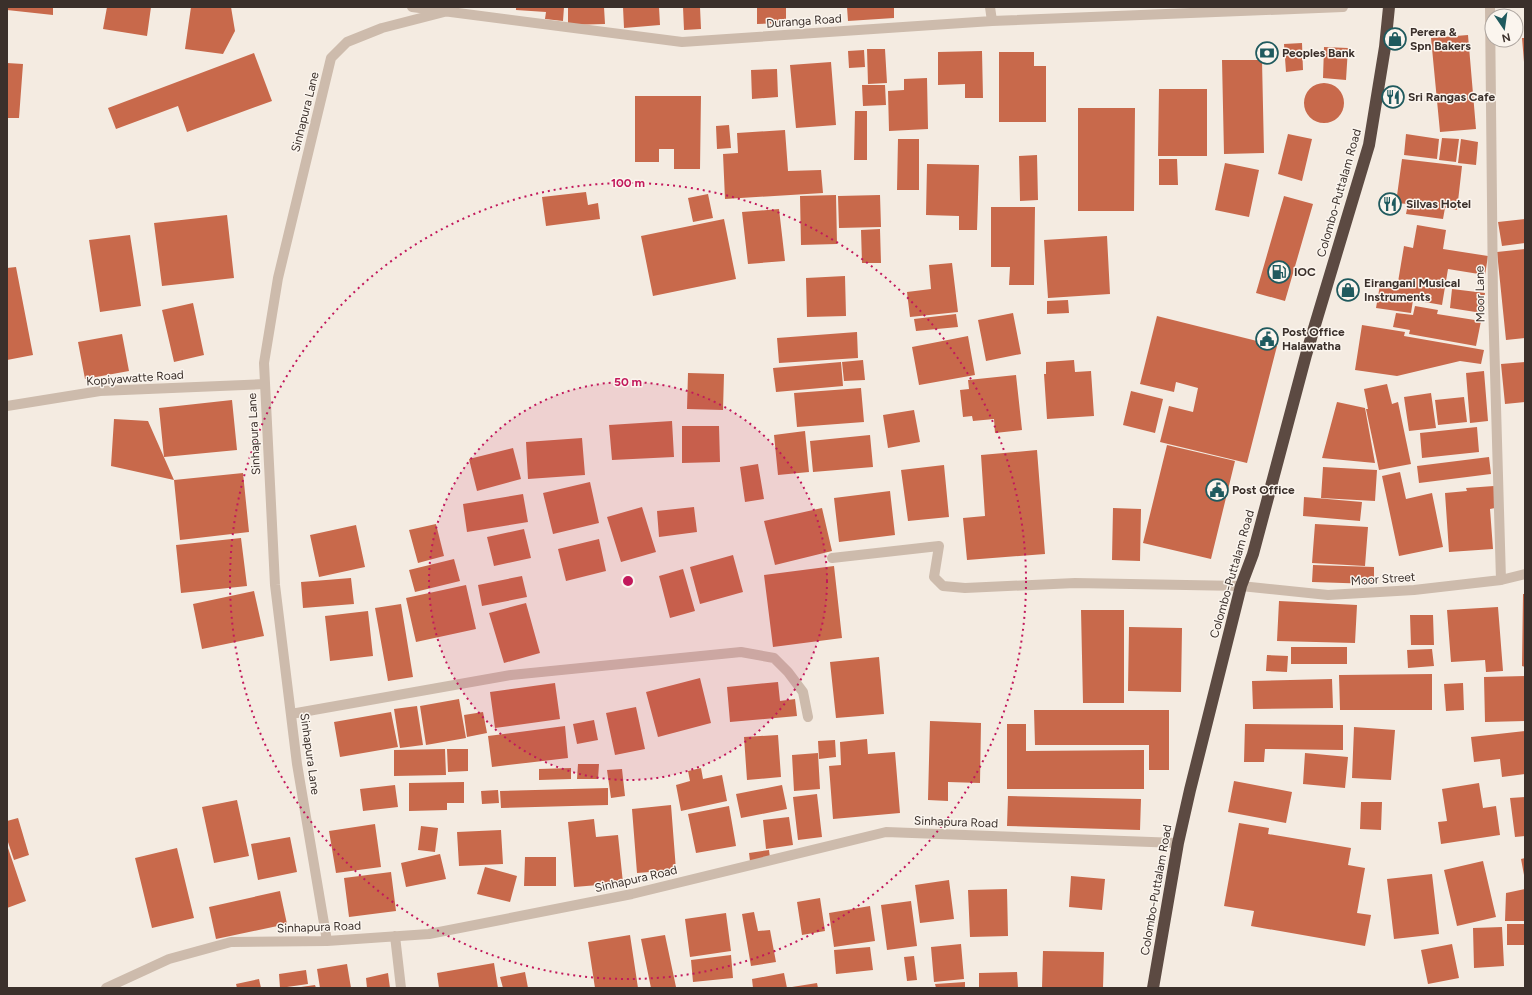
<svg xmlns="http://www.w3.org/2000/svg" width="1532" height="995" viewBox="0 0 1532 995" font-family="Figtree,sans-serif">
<rect width="100%" height="100%" fill="#f4ebe1"/>
<path fill="#c8694b" d="M7,7h46v8l-46,-5z
M107,7h44l-4,29 -44,-7z
M191,7h40l4,24 -12,23 -38,-5z
M516,7h48l-1,14 -18,-2 1,-7 -30,-2z
M568,7h36l1,17 -37,1z
M623,7h36l1,18 -36,3z
M683,7h17l1,22 -17,1z
M757,7h29v16l-29,1z
M847,7h47v11l-46,3z
M1468,35l8,94 -36,3 -9,-94z
M1522,38h3v23l-1,1z
M1302,43l1,27 -17,2 -2,-28z
M1324,47l24,1 -2,32 -23,-2z
M867,49h18l2,34 -19,1z
M864,50l1,17 -16,1 -1,-17z
M982,51l1,47h-18v-14l-27,1v-33z
M999,52h35v14h12v56h-47z
M254,53l18,48 -85,31 -9,-26 -62,23 -8,-21z
M1222,60h40l2,93 -40,1z
M831,62l5,63 -40,3 -6,-63z
M7,63l16,1 -4,54h-12z
M777,69l1,28 -26,2 -1,-29z
M927,78l1,51 -39,2 -1,-40 16,-1v-11z
M1304 103a20 20 0 1 1 40 0a20 20 0 1 1-40 0Z
M862,85h23l1,20 -23,1z
M1159,89h48v67h-49z
M635,96h66l-1,73h-26v-20h-15v13h-24z
M1078,108h57l-1,103h-56z
M855,111h12v49h-13z
M729,125l2,23 -14,1 -1,-23z
M785,130l3,41 33,-1 2,23 -98,6 -2,-45 15,-1 -1,-20z
M1288,134l24,5 -10,42 -24,-7z
M1406,134l33,5 -2,20 -33,-4z
M1442,138l17,1 -3,23 -17,-2z
M898,139h21v51h-22z
M1461,139l17,3 -2,23 -18,-2z
M1037,155l1,45 -18,1 -1,-45z
M1159,159h18l1,26h-19z
M1402,159l60,7 -5,44 -12,-2 -2,11 -37,-5 2,-10 -12,-1z
M1225,163l34,7 -10,47 -34,-7z
M927,164l52,1 -2,65h-18v-14l-33,-1z
M586,192l2,13 10,-2 2,16 -54,7 -4,-29z
M708,194l5,24 -20,4 -5,-24z
M836,195l1,49 -36,1 -1,-49z
M880,195l1,32 -42,1 -1,-32z
M1284,196l29,8 -28,97 -29,-8z
M991,207h44l-1,78h-25l1,-18h-19z
M779,209l6,52 -37,3 -6,-52z
M227,215l7,63 -72,8 -8,-63z
M724,219l12,60 -83,17 -12,-60z
M1525,219v24l-23,3 -4,-24z
M1417,225l29,5 -3,19 45,7 -3,19 -37,-6 -6,36 -29,-5 -2,13 -35,-5 4,-23 17,3 7,-42 9,2z
M880,229l1,34h-19l-1,-33z
M130,235l11,71 -41,6 -11,-72z
M1107,236l3,58 -62,4 -4,-58z
M1525,249v89l-19,2 -9,-88z
M952,263l6,49 -48,5 -3,-25 24,-3 -2,-24z
M16,267l17,88 -26,5v-92z
M845,276l1,40 -39,1 -1,-39z
M1452,289l33,4 -3,20 -32,-5z
M1068,300l1,13 -22,1v-13z
M193,303l11,52 -30,7 -12,-52z
M1415,306l23,4 -1,4 44,7 -5,25 -67,-12 1,-4 -17,-3 3,-14 17,2z
M1013,313l8,41 -35,7 -8,-41z
M956,314l2,13 -42,4 -2,-12z
M1157,316l120,30 -30,117 -87,-21 9,-36 24,6 5,-24 -22,-6 -2,10 -34,-8z
M1362,325l43,7 -1,4 80,14 -3,14 -21,-3 -63,15 -42,-6z
M857,332l1,26 -79,5 -2,-25z
M122,334l7,37 -44,8 -7,-37z
M968,336l7,39 -56,10 -7,-38z
M863,360l2,20 -21,1 -2,-19z
M1074,360l1,12 16,-1 3,45 -47,3 -3,-45h2v-12z
M841,362l2,24 -67,6 -3,-24z
M1525,362v40l-20,2 -4,-40z
M1484,371l4,50 -18,2 -4,-50z
M688,373l36,1 -1,36 -36,-1z
M1016,375l6,55 -27,3 -1,-14 -21,2 -1,-5 -9,1 -3,-27 9,-1 -1,-9z
M1387,384l5,20 6,-2 13,62 -32,6 -13,-61h2l-4,-20z
M861,388l3,34 -67,5 -3,-34z
M1131,391l32,8 -8,34 -32,-8z
M1431,393l5,35 -27,3 -5,-34z
M1464,397l3,25 -29,3 -3,-25z
M232,400l5,50 -73,7 -5,-49z
M1337,402l28,6 10,55 -53,-5z
M914,410l6,32 -32,6 -5,-33z
M114,419l34,2 26,59 -63,-14z
M672,421l2,36 -62,3 -3,-35z
M682,426h37l1,36 -38,1z
M1477,427l2,25 -57,6 -2,-25z
M805,431l4,41 -31,3 -4,-40z
M870,435l3,32 -60,5 -3,-31z
M582,438l3,37 -57,4 -2,-37z
M1167,445l68,16 -24,98 -68,-16z
M513,448l8,31 -44,12 -8,-32z
M1037,450l8,104 -78,6 -4,-42 22,-2 -4,-61z
M1489,457l2,17 -72,9 -2,-17z
M758,464l6,35 -19,3 -5,-35z
M944,465l5,52 -41,4 -7,-51z
M1323,467l54,3 -2,31 -54,-3z
M1400,472l6,27 26,-6 11,54 -44,9 -17,-80z
M243,473l6,59 -69,8 -6,-60z
M590,482l9,41 -46,11 -10,-41z
M1494,486l1,22 -5,1 3,40 -44,3 -4,-59 22,-2 -1,-3z
M890,491l5,44 -56,7 -5,-44z
M523,494l5,28 -61,10 -4,-28z
M1304,497l58,5 -2,19 -57,-5z
M642,507l14,45 -35,10 -14,-45z
M694,507l3,25 -38,5 -2,-26z
M822,508l10,43 -57,14 -11,-44z
M1113,508l28,1 -1,52 -28,-1z
M436,524l8,32 -26,7 -9,-33z
M1315,524l53,3 -3,39 -53,-3z
M356,525l9,42 -46,10 -9,-42z
M524,529l7,29 -37,8 -7,-29z
M241,538l6,48 -66,7 -5,-48z
M599,539l7,32 -40,10 -8,-32z
M733,555l10,37 -43,12 -10,-37z
M454,559l6,22 -45,11 -6,-22z
M1313,565l61,2v17l-62,-2z
M834,566l8,72 -69,9 -9,-72z
M683,569l12,42 -25,7 -11,-42z
M522,576l5,21 -45,9 -4,-21z
M351,578l3,26 -51,4 -2,-26z
M466,585l10,44 -60,13 -10,-44z
M254,591l10,45 -62,13 -9,-45z
M1523,594h2v73l-3,-1z
M1279,601l78,4 -2,38 -78,-2z
M526,603l14,50 -36,10 -15,-50z
M401,604l12,73 -25,4 -13,-73z
M1498,607l5,64 -17,1 -1,-12 -34,2 -4,-52z
M1081,610h43v93h-41z
M368,611l5,45 -43,5 -5,-45z
M1410,615h23l1,30h-23z
M1129,627l53,1 -1,64 -53,-1z
M1291,647h56v17h-56z
M1432,649l2,17 -26,2 -1,-18z
M1267,655l21,1 -1,16 -21,-1z
M879,657l5,57 -48,4 -6,-56z
M1432,674v36h-92l-1,-35z
M1525,676v45l-40,1 -1,-45z
M700,678l11,45 -53,14 -12,-45z
M1332,679l1,29 -80,1 -1,-28z
M778,682l2,19 15,-2 2,17 -67,6 -3,-35z
M555,683l5,36 -65,9 -5,-36z
M1463,683l1,27 -18,1 -2,-27z
M459,699l7,39 -40,7 -6,-39z
M417,706l6,39 -23,3 -6,-39z
M636,707l9,42 -30,6 -9,-42z
M1034,710h135v60h-20v-25h-114z
M391,712l7,35 -58,10 -6,-35z
M483,712l4,21 -20,4 -3,-22z
M594,720l4,20 -21,4 -4,-20z
M930,721l51,2 -1,60 -32,-1v19l-20,-1z
M1007,724h19v27l118,-1v39h-137z
M1245,724l98,1v25l-78,-1 -1,13h-20z
M565,726l3,32 -76,9 -4,-31z
M1354,727l41,3 -4,50 -39,-2z
M1525,731v43l-23,3 -2,-18 -26,3 -3,-25z
M778,735l3,42 -34,3 -3,-43z
M867,739l1,15 27,-2 5,61 -67,6 -4,-53 12,-1 -1,-23z
M835,740l1,17 -17,2 -1,-18z
M445,749l1,26 -52,1v-26z
M447,749h21v22l-20,1z
M818,753l2,36 -26,2 -2,-36z
M1305,753l43,4 -3,31 -42,-4z
M578,764h21l-1,15h-21z
M571,768v11l-32,1v-11z
M701,768l2,11 19,-4 5,26 -46,10 -5,-26 14,-4 -2,-10z
M622,769l3,27 -14,2 -4,-28z
M1234,781l58,11 -6,31 -58,-11z
M464,782v21h-17v7l-38,1v-28z
M1479,783l4,25 13,-2 4,29 -59,9 -3,-22 9,-1 -5,-32z
M395,785l3,22 -35,4 -3,-22z
M782,785l5,24 -46,9 -5,-24z
M608,788v17l-107,3 -1,-17z
M498,790l1,13 -17,1 -1,-13z
M817,794l5,43 -24,3 -5,-43z
M1008,796l133,3 -1,31 -133,-4z
M1525,797v39l-10,1 -5,-39z
M237,800l12,56 -35,7 -12,-56z
M1361,802h21l-1,28 -21,-1z
M671,805l5,65 -39,3 -5,-64z
M729,806l7,40 -40,7 -8,-39z
M789,817l4,28 -27,4 -3,-29z
M18,818l11,37 -15,5 -7,-21v-18z
M594,819l2,18 22,-2 5,48 -49,4 -6,-65z
M1239,823l30,5 -1,6 83,14 -3,17 17,3 -8,45 14,2 -6,31 -114,-20 3,-15 -30,-5z
M375,824l6,43 -45,6 -7,-42z
M421,826l17,2 -3,24 -17,-2z
M501,830l2,34 -44,2 -2,-34z
M290,837l7,35 -39,8 -7,-36z
M7,845l19,56 -19,7z
M177,848l17,70 -42,10 -17,-70z
M769,850l1,8 -20,3 -1,-8z
M440,854l6,25 -40,8 -5,-24z
M525,857h31v29h-32z
M1525,858v17h-1l-3,-16z
M1483,861l13,56 -39,9 -13,-56z
M485,867l32,9 -7,26 -33,-8z
M391,872l5,39 -47,6 -5,-39z
M1432,874l7,60 -45,5 -7,-60z
M1071,876l34,3 -3,31 -33,-3z
M949,880l5,39 -34,4 -5,-38z
M1007,889l1,47 -38,1 -2,-47z
M1525,889v32h-20l1,-28z
M280,891l7,33 -71,15 -7,-32z
M820,898l5,33 -23,4 -5,-33z
M911,901l6,45 -30,4 -6,-45z
M870,906l5,35 -41,6 -5,-34z
M754,912l4,19 12,-1 6,32 -25,4 -9,-52z
M726,913l5,38 -41,6 -5,-38z
M1507,924h18v21h-18z
M1502,927l2,39 -30,2 -1,-40z
M630,935l8,53h-43l-7,-46z
M665,935l11,52 -25,1 -10,-49z
M961,944l3,35 -30,3 -3,-35z
M1452,944l7,34 -31,6 -7,-34z
M870,947l3,23 -37,4 -2,-24z
M1043,951l61,1 -1,36h-61z
M731,955l2,23 -40,4 -2,-22z
M914,956l3,24 -10,1 -3,-24z
M494,963l4,25h-59l-2,-15z
M347,964l4,24h-31l-3,-19z
M306,970l2,14 -28,4 -1,-14z
M525,972l3,16h-25l-3,-11z
M1017,972l1,16h-39v-15z
M388,973l2,15h-23l-1,-10z
M784,973l3,15h-34l-1,-9z
M259,979l2,9h-24l-1,-4z
M965,982v6h-29l-1,-4z
M817,983l1,5h-26v-1z
M315,985l1,3h-15v-1z"/>
<g fill="none" stroke-linecap="round" stroke-linejoin="round">
<path stroke="#cdbbac" stroke-width="10" d="M412,7l270,35 310,-21 351,-14
M990,7l2,14
M1490,7l3,295 8,278
M7,406l93,-15 165,-7
M832,558l107,-12 -5,31 9,9 22,2 110,-5 166,3 87,9 86,-5 87,-10 24,-6
M291,714l220,-39 230,-23 33,6 14,14 15,20 5,25
M395,936l6,52
M327,941l-30,-177 -22,-179 -11,-222 14,-85 53,-220 16,-16 35,-14 66,-17
M106,988l63,-29 62,-17 96,-1 102,-7 203,-40 254,-62 292,11"/>
<path stroke="#5c4a42" stroke-width="12" d="M1153,988l25,-145 12,-53 51,-204 12,-32 53,-199 63,-210 16,-98 4,-40"/>
</g>
<circle cx="628" cy="581" r="199" fill="#c2185b" fill-opacity=".12"/>
<g fill="none" stroke="#c2185b" stroke-width="2" stroke-dasharray="2 4">
<circle cx="628" cy="581" r="199"/>
<circle cx="628" cy="581" r="398"/>
</g>
<defs>
<g id="shop-ring" transform="scale(1.15)"><circle r="9.5" fill="#fbf5ee" stroke="#1f5a5e" stroke-width="1.5"/><path d="M-5-2.5h2.3a2.7 3.5 0 0 1 5.4 0H5L5.5 6h-11ZM-1.5-2.5h3a1.5 2.3 0 0 0-3 0Z" fill="#1f5a5e"/></g>
<g id="bank-ring" transform="scale(1.15)"><circle r="9.5" fill="#fbf5ee" stroke="#1f5a5e" stroke-width="1.5"/><path d="M-6-4H6V4H-6ZM0-2.3a2.3 2.3 0 1 0 0 4.6a2.3 2.3 0 1 0 0-4.6Z" fill="#1f5a5e"/></g>
<g id="restaurant-ring" transform="scale(1.15)"><circle r="9.5" fill="#fbf5ee" stroke="#1f5a5e" stroke-width="1.5"/><path d="M-5-6h1v4h1v-4h1v4h1v-4h1v5L-1.5 .5V6h-2V.5L-5-1ZM5-6V6H3V1.5H1.5Q1.5-4 5-6Z" fill="#1f5a5e"/></g>
<g id="fuel-ring" transform="scale(1.15)"><circle r="9.5" fill="#fbf5ee" stroke="#1f5a5e" stroke-width="1.5"/><path d="M-5.5-6h7V0h2V4h1.3V-2.5L3-4.5l.8-.8L6-3V5H2.5V1h-1V6h-7ZM-4.2-4.7v3.2H.2V-4.7Z" fill="#1f5a5e"/></g>
<g id="civic-ring" transform="scale(1.15)"><circle r="9.5" fill="#fbf5ee" stroke="#1f5a5e" stroke-width="1.5"/><path d="M-.6-6.5H3V-4.5H.6V-3L4-1V1h2V6H-6V1h2V-1L-.6-3ZM-1.2 2.5V6h2.4V2.5Z" fill="#1f5a5e"/></g>
</defs>
<g fill-rule="evenodd">
<use href="#shop-ring" x="1395" y="39"/>
<use href="#bank-ring" x="1267" y="53"/>
<use href="#restaurant-ring" x="1393" y="97"/>
<use href="#restaurant-ring" x="1390" y="204"/>
<use href="#fuel-ring" x="1279" y="272"/>
<use href="#shop-ring" x="1348" y="290"/>
<use href="#civic-ring" x="1267" y="339"/>
<use href="#civic-ring" x="1217" y="490"/>
</g>
<g text-anchor="middle" dominant-baseline="central" stroke-width="3" stroke-linejoin="round" paint-order="stroke">
<g font-size="12" fill="#3b302b" stroke="#fbf5ee">
<text transform="translate(804 21) rotate(-4)">Duranga Road</text>
<text transform="translate(305 112) rotate(-76)">Sinhapura Lane</text>
<text transform="translate(1339 193) rotate(-74)">Colombo-Puttalam Road</text>
<text transform="translate(1480 294) rotate(-91)">Moor Lane</text>
<text transform="translate(135 378) rotate(-4)">Kopiyawatte Road</text>
<text transform="translate(254 434) rotate(-93)">Sinhapura Lane</text>
<text transform="translate(1232 574) rotate(-74)">Colombo-Puttalam Road</text>
<text transform="translate(1383 579) rotate(-4)">Moor Street</text>
<text transform="translate(310 754) rotate(82)">Sinhapura Lane</text>
<text transform="translate(956 822) rotate(2)">Sinhapura Road</text>
<text transform="translate(636 879) rotate(-13)">Sinhapura Road</text>
<text transform="translate(1156 890) rotate(-80)">Colombo-Puttalam Road</text>
<text transform="translate(319 927) rotate(-2)">Sinhapura Road</text>
</g>
<g font-size="12" font-weight="bold" fill="#3b302b" stroke="#fbf5ee" text-anchor="start">
<text x="1410" y="32">Perera &amp;<tspan x="1410" dy="14">Spn Bakers</tspan></text>
<text x="1282" y="53">Peoples Bank</text>
<text x="1408" y="97">Sri Rangas Cafe</text>
<text x="1406" y="204">Silvas Hotel</text>
<text x="1294" y="272">IOC</text>
<text x="1364" y="283">Eirangani Musical<tspan x="1364" dy="14">Instruments</tspan></text>
<text x="1282" y="332">Post Office<tspan x="1282" dy="14">Halawatha</tspan></text>
<text x="1232" y="490">Post Office</text>
</g>
</g>
<circle cx="628" cy="581" r="6" fill="#c2185b" stroke="#fbf5ee" stroke-width="2"/>
<g font-size="12" text-anchor="middle" font-weight="bold" fill="#c2185b" stroke="#fbf5ee" stroke-width="3" stroke-linejoin="round" paint-order="stroke">
<text x="628" y="187">100 m</text>
<text x="628" y="386">50 m</text>
</g>
<rect width="1532" height="995" fill="none" stroke="#3b302b" stroke-width="16"/>
<g transform="translate(1504 28) rotate(167)"><circle r="19" fill="#fbf5ee" stroke="#aea6a0"/>
<path d="M0-3L7 15L0 10L-7 15Z" fill="#1f5a5e"/>
<text y="-6" font-size="11" font-weight="bold" text-anchor="middle" fill="#3b302b">N</text>
</g>
</svg>
